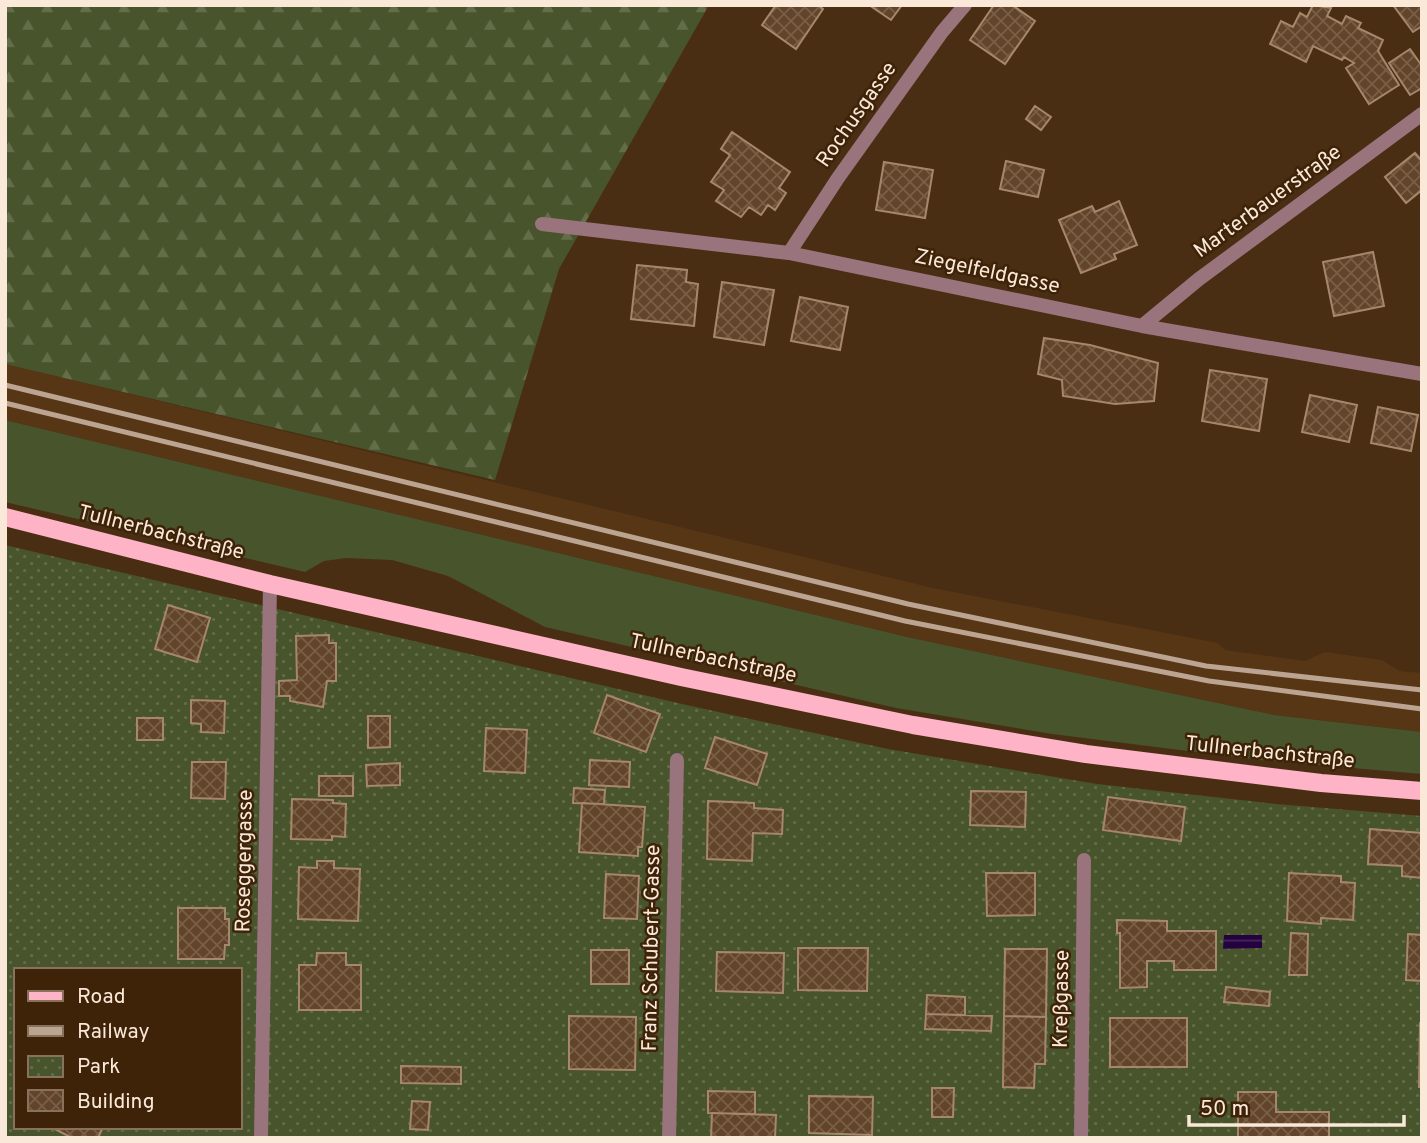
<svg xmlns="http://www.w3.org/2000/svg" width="1427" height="1143" viewBox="0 0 1427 1143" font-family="Overpass,sans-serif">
<defs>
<pattern id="forest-firs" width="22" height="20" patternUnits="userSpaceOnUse" patternTransform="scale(1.75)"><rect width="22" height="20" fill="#48542b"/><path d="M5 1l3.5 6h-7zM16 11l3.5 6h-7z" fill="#636d49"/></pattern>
<pattern id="park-dots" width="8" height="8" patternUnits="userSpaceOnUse" patternTransform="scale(1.75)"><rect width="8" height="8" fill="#48542b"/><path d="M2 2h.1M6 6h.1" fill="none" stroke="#636d49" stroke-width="1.8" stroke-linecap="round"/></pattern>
<pattern id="water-rules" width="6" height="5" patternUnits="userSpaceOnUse" patternTransform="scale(1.75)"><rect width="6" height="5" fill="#23023f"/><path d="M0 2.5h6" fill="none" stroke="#44275a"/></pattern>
<pattern id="building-cross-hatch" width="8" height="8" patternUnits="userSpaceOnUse" patternTransform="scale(1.75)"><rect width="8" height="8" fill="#61442a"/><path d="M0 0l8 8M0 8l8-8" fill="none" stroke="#795f48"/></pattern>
</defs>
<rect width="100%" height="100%" fill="#492e13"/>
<path fill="#573615" d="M5,364l928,224 285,55 7,7 80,11 20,-9 57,8 17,11 23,2v59l-148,-17 -367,-78 -902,-217z"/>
<path fill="#48542b" d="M5,420l902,217 367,78 148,17v42l-162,-14 -208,-26 -156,-26 -351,-81 -97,-51 -56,-16 -46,-2 -22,3 -19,11 -300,-70z"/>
<path fill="url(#forest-firs)" d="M5,5h704l-150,264 -64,211 -490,-116z"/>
<path fill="url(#park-dots)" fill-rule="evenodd" d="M5,545l677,159 206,45 209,35 179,20 146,12v322h-1417zM16,970h224v157h-224z"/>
<path fill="url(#water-rules)" d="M1224,935h38v13l-39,1z"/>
<path fill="url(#building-cross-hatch)" stroke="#a7876b" stroke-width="2" d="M776,5h42l5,4 -27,40 -34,-24z
M869,5h33l-11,15z
M994,5h18l23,16 -30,43 -35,-24z
M1313,5l18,3 -4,8 15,8 4,-8 15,7 -3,5 25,12 -5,11 21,34 -30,19 -23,-36 8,-5 -10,-6 -2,3 -29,-14 -7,16 -36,-18 11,-23 12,6 7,-14 7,4z
M1393,5h29v21l-9,6z
M1410,49l12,17v22l-12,7 -21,-32z
M1035,106l16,11 -10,13 -15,-11z
M732,132l58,40 -11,16 7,5 -11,17 -7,-5 -7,10 -12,-8 -8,10 -25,-16 8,-11 -13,-8 19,-27 -9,-6z
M1415,153l7,8v29l-16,13 -21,-26z
M1006,161l38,9 -6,27 -38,-8z
M884,162l49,8 -8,48 -49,-8z
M1119,201l18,44 -23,9 2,5 -35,14 -22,-53 33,-14 3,6z
M1373,252l11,54 -50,10 -11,-54z
M637,265l50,5 -1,12 12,2 -4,42 -63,-7z
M722,282l52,8 -10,55 -50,-8z
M800,297l48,10 -8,43 -49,-9z
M1044,338l46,7 68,18 -4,38 -39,3 -52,-8 -1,-16 -24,-6z
M1210,370l57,9 -8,52 -57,-10z
M1310,395l47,10 -8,37 -47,-10z
M1378,407l40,8 -7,36 -40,-8z
M168,605l42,13 -13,44 -42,-13z
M329,635v8h7v38h-9l-4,26 -33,-6v-5h-11v-15l18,-1 -1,-44z
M607,695l53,19 -14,38 -52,-19z
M191,700l34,1 -1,32 -23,-1v-8l-10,-1z
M368,716h22v31l-22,1z
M137,718h26v22h-26z
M486,728l41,2 -2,43 -41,-2z
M715,737l52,17 -10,31 -52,-17z
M590,760l40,2 -1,25 -40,-2z
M192,762h34l-1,37 -34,-1z
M400,763v22l-33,1 -1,-21z
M319,776h34v20h-34z
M574,788l31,2 -1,14 -31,-1z
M971,791l55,1 -1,35 -55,-2z
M1108,797l77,10 -4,34 -78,-11z
M292,799l41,1v3l13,1 -1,33 -13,-1v4l-41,-1z
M708,801l46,2v5l29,2 -1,24 -29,-1 -1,28 -45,-2z
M582,803l63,4 -3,40h-4v9l-59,-4z
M1370,829l52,4v45l-20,-2v-10l-34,-2z
M317,861h17v7l26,1 -2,52 -60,-2 1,-52 18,1z
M986,873h49v42l-48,1z
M1289,873l52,3v6l14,1 -2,37 -32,-2v6l-34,-3z
M606,874l33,2 -2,43 -33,-1z
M178,908h47v11h4v26h-4l-1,14h-46z
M1117,920l50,1v10h49v39h-42v-9h-27v26l-27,1v-55h-3z
M1291,933l17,1 -1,41h-18z
M1408,934l14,1v46l-16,-1z
M798,948h70l-1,43 -69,-1z
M1005,949h42l-1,68 -42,-1z
M591,950h38v34h-38z
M717,952l67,1 -1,40 -67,-2z
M317,953h29v12h15v45h-62v-45h17z
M1226,987l44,5 -1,14 -45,-4z
M927,995l38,2v18l-39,-1z
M926,1014l66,2 -1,15 -66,-2z
M569,1016l67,1 -1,53 -66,-1z
M1004,1016l42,1 -1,47h-10l-1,24 -31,-1z
M1110,1018h77v49h-77z
M1420,1023h2v64h-3z
M401,1066l60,1v17l-60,-1z
M932,1088h22l-1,29h-21z
M708,1091l47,1v22l-47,-1z
M1238,1092h38v20h53v25l-91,1z
M809,1096l64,1 -1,38 -63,-2z
M412,1101l18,1 -2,28 -18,-1z
M712,1113l64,2 -1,23h-64z
M51,1127h52l-5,11h-26z"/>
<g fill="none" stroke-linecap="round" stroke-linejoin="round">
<path stroke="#99747d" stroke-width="14" d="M542,224l247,29 353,73 280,48
M789,253l49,-75 104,-146 23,-27
M1142,326l57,-47 223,-165
M261,1138l9,-554
M669,1138l8,-378
M1081,1138l3,-278"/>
<path stroke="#feb3c6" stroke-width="18" d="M5,517l265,67 411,93 232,48 173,29 235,29 101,8"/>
<path stroke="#bba592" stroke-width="5" d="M5,385l903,219 298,62 216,24
M5,403l900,218 304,60 213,28"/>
</g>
<g text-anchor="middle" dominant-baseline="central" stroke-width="5" stroke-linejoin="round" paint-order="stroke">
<g font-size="21" fill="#fae8d9" stroke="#3e2308">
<text transform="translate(857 115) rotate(-55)">Rochusgasse</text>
<text transform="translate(1268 202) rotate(-36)">Marterbauerstraße</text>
<text transform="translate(987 272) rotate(12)">Ziegelfeldgasse</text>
<text transform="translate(161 533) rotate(14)">Tullnerbachstraße</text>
<text transform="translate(713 659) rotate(12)">Tullnerbachstraße</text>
<text transform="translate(1270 753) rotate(6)">Tullnerbachstraße</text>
<text transform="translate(245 861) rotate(-89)">Roseggergasse</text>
<text transform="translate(652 948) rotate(-89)">Franz Schubert-Gasse</text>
<text transform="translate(1062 999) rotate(-89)">Kreßgasse</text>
</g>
</g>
<rect width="1427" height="1143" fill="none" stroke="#fae8d9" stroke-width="14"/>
<rect x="14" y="968" width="228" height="161" fill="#3e2308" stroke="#89725c" stroke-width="2"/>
<rect x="28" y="991" width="35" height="10" fill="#feb3c6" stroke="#89725c" stroke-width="2"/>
<text x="77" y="1003" font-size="21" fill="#fae8d9">Road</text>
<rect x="28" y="1026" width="35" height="10" fill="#bba592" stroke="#89725c" stroke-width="2"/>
<text x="77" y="1038" font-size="21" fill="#fae8d9">Railway</text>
<rect x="28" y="1056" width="35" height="21" fill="url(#park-dots)" stroke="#89725c" stroke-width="2"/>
<text x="77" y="1073" font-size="21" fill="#fae8d9">Park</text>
<rect x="28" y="1090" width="35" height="21" fill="url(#building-cross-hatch)" stroke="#89725c" stroke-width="2"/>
<text x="77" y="1108" font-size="21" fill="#fae8d9">Building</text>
<path d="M1189 1115v10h215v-10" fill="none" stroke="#fae8d9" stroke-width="3.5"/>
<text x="1200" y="1115" font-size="21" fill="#fae8d9" stroke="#3e2308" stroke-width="5" paint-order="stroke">50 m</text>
</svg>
